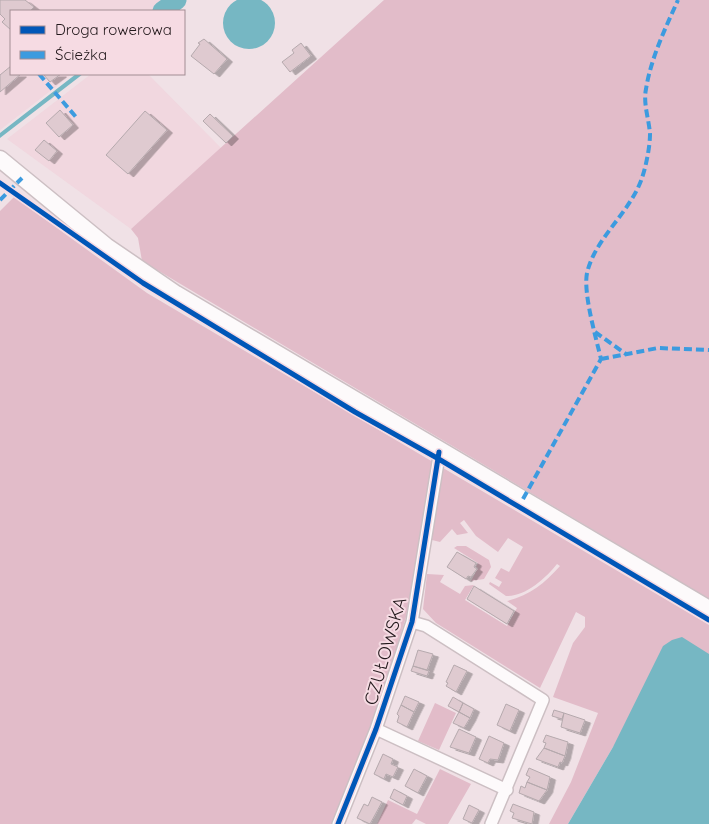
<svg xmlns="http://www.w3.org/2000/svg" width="709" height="824" viewBox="0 0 709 824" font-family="Quicksand,sans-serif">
<defs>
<filter id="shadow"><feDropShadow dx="5.5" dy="3" stdDeviation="0" flood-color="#0004"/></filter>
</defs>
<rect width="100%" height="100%" fill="#f0e1e6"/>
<path fill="#f1d7df" d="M0,0h167l-15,11h-141v63h61l-72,56z
M91,74h57l73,74 -90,81 -124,-90z"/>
<path fill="#e2bcc9" d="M384,0h325v599l-567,-338 -4,-23 -7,-9z
M14,197l133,96 562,332v29l-96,93 -45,77h-19l22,-42 27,-69 -45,-16 20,-54 12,-16v-10l-9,-5 -36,76 -104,-65 -13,-14 4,-35 17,1 -4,7 20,12 5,-8 9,-1 -9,15 42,26 10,-18 -10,-7c23,-6 37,-17 53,-35l-3,-2c-11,14 -32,33 -51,32l-17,-12 1,-2 9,5 3,-5 -7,-4 6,-10 8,4 14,-25 -15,-9 -10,14 -22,-16 -12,-16 -4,3 8,10 -11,2 -5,-6 -12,13 -8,-2 1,-10 -10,-3 -17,90 -34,112 -40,95h-332v-613z
M457,546h9l23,14 2,7 -7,12 -13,2 7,-13 -2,-1 2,-4 -24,-15z
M435,703l21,10 -17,37 -21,-9z
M440,769l31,15 -23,40h-22l-10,-5 -4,5h-35l11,-24 29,14z"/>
<path fill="#76b7c3" d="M223 23a26 26 0 1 1 52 0a26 26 0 1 1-52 0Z
M76,74h7l-83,64v-5z
M682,637l27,17v170h-141l45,-77 50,-101 9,-6z"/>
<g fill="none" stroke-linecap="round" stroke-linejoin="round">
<path stroke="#76b7c3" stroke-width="19" d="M162,11l15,-11"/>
</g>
<path fill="#dfcad0" stroke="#b5a9ad" filter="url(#shadow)" d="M0,0h25l9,7 -4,4h-19v19l-9,-8 3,-3 -5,-5z
M204,39l23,20 -13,15 -23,-18 9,-12 -2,-1z
M301,43l10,13 -21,16 -8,-10 12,-9 -2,-3z
M11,66v8h10l-21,18v-17z
M43,74h18l-11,8z
M60,110l13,15 -14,12 -13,-14z
M145,111l22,19 -39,44 -22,-19z
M210,114l23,22 -7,7 -23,-22z
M44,140l13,11 -8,10 -14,-11z
M457,552l19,11 -2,4 3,2 -6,8 -3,-1 -2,3 -19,-12z
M474,586l40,25 -7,13 -40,-25z
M418,650l15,4 -6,16 -14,-4z
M454,665l13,6 -11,21 -10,-6 2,-3 -2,-1z
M413,666l16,5 -2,5 -16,-5z
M405,696l14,6 -5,10 -13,-7z
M453,697l10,6 -4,9 -11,-6z
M463,703l11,6 -4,9 -11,-6z
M506,704l13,6 -9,21 -13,-6z
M401,705l13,7 -7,15 -10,-5 2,-6 -2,-2z
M554,710l10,3 -2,6 -10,-3z
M459,712l11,6 -6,10 -11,-5z
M564,713l21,7 -5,13 -19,-6z
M459,729l17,8 -7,16 -19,-6z
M546,735l22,7 -3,14 -21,-8 2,-5 -3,-1z
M489,736l15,7 -6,17 -8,-1 -2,4 -9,-4z
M544,748l21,8 -3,7 -2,-1 -2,5 -22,-8z
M383,754l10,5 -2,5 7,3 -5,10 -7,-3 -2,5 -10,-5z
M529,768l21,9 -3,13 -20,-8 3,-5 -4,-2z
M414,769l13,7 -9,17 -13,-7z
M527,782l20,8 -8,11 -20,-8 2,-7 4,2z
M394,789l13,7 -4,9 -13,-7z
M372,797l10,5 -12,22 -13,-6 7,-14 4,2z
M513,804l21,8 -2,12 -20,-6 2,-5 -4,-2z
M469,805l10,5 -7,13 -9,-4z"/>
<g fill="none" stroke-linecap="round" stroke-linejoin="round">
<g stroke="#ccbfc3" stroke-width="14">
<path id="minor" d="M412,622l14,4 117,74 -52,124
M376,729l131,61
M338,824l38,-95 36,-107 28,-172"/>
</g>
<g stroke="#ccbfc3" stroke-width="19">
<path id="secondary" d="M0,159l106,87 70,48 533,315"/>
</g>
<use href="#minor" stroke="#fdfafb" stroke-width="11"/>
<use href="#secondary" stroke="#fdfafb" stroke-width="16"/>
<path stroke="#3c9bdf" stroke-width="4" stroke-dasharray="8 4" stroke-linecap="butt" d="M39,74l37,43
M0,200l22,-22
M595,332l31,22
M601,359l57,-11 51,2
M523,499l78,-140c-5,-21 -18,-66 -14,-86 8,-35 43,-60 55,-95 4,-12 8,-31 8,-44 -1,-15 -7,-30 -4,-45 5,-31 19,-60 32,-89"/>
<g stroke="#f6dbe3" stroke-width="8">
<path id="cycleway" d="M0,183l143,100 212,129 82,46 272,162
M338,824l38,-95 36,-107 27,-170"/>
</g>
<use href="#cycleway" stroke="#0057b8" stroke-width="5"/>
</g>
<g text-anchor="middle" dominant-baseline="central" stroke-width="4" stroke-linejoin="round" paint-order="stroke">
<g font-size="18" fill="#23191c" stroke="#f6dbe3">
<text transform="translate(385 651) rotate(-74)">CZUŁOWSKA</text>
</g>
</g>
<rect x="10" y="10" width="175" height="65" fill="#f6dbe3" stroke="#a28d93"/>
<rect x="20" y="26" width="25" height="8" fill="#0057b8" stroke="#a28d93"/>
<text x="55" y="35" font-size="15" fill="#23191c">Droga rowerowa</text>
<rect x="20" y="51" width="25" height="8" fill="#3c9bdf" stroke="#a28d93"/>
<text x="55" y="60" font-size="15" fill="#23191c">Ścieżka</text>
</svg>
